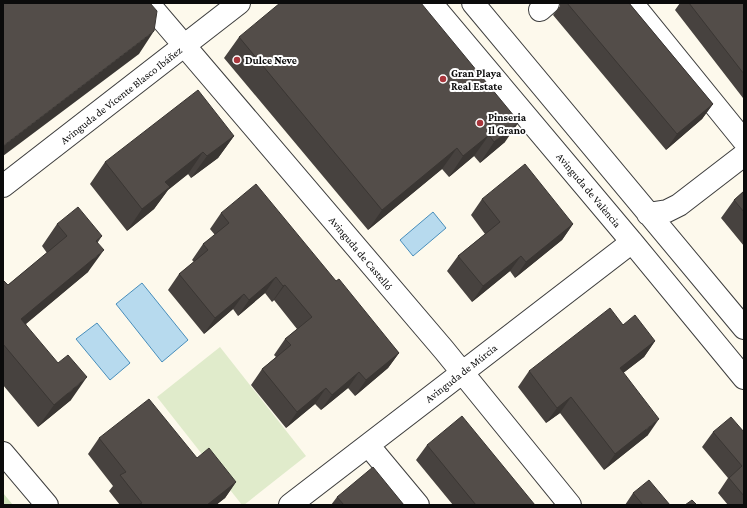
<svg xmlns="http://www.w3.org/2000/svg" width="747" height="508" viewBox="0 0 747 508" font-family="'Crimson Pro',serif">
<rect width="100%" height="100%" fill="#fdf9ec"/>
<path fill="#d0e2bb" d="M3,493l10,12h-10z"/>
<path fill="#e0ebcb" d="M220,347l86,109 -62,49h-2l-85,-108z"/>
<path fill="#b7daee" stroke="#488ebb" d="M433,212l13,16 -33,28 -13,-16z
M142,283l46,57 -26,22 -46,-58z
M97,323l33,40 -20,17 -34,-41z"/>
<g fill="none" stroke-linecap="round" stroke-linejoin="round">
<g stroke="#3e3e3e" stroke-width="24">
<path id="minor" d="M148,3l296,347 126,155
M431,3l201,239 112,136
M473,3l271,325
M632,3l112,138
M540,10l8,-7
M3,186l236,-183
M648,214l19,-3 12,-6 65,-50
M368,445l50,60
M3,453l44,52
M290,505l342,-263"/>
</g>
<use href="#minor" stroke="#fff" stroke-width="22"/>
</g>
<path fill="#47423f" d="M560,3h69l84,101 -11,15 -36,31 -113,-135 7,-9z
M680,3h64v94l-1,1 -68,-88z
M239,37l266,105 -25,21 -6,-7 -25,21 -7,-8 -74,61 -144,-172z
M234,136l-16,22 -27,20 -3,-4 -20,16 -14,19 -27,22 -37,-47 15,-22z
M744,191v55l-23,-28 13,-18z
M482,199l91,25 -11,16 -47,38 -5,-7 -38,31 -25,-31 11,-15 27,-22 -14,-19z
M221,213l115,68 63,72 -11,15 -33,28 -7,-8 -27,22 -6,-6 -29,24 -35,-43 11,-16 14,-12 -2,-2 11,-16 12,-10 -23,-29 -2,2 -7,-9 -27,23 -5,-7 -29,25 -36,-44 11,-16 15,-12 -2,-2 11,-16 12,-9 -5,-6z
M57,224l45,12 -4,6 -10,30 -62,52 45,76 -33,27 -35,-42v-105l5,5 39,-32 -5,-7z
M623,325l32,16 -11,16 -21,16 25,62 -44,35 -44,-57 -14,10 -28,-36 11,-16z
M713,432h31v73h-16l-10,-12 10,-15 -26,-31z
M99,438l98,20 39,24 -11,16 -9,7h-96l-11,-14 4,-5 -25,-32z
M427,445l108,60h-82l-37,-45z
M633,493l37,12h-45z
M337,497l67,8h-73z"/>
<path fill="#3a3633" d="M154,31l-15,23 -136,102v-10z
M713,104l-11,15 -36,31 11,-16z
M519,122l-14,20 -25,21 14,-21z
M489,135l-15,21 -25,21 14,-21z
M234,136l-16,22 -27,20 16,-22z
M457,148l-15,21 -74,61 14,-20z
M203,152l-15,22 -20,16 -14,19 -27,22 15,-22 23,-27z
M573,224l-11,16 -47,38 11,-16z
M104,250l-16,22 -83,69 16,-22z
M521,256l-11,15 -38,31 11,-16z
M276,277l-11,16 -27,23 11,-16z
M285,285l-11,15 -2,2 11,-16z
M244,294l-11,15 -29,25 11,-16z
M655,341l-11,16 -35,27 11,-16z
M399,353l-11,15 -33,28 11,-16z
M359,372l-11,16 -27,22 11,-15z
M87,377l-16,23 -33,27 16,-22z
M326,388l-11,16 -29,24 11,-16z
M571,397l-11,16 -14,10 11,-15z
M659,419l-11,16 -44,35 11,-16z
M236,482l-11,16 -9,7h-9z"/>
<path fill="#534d49" stroke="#3a3633" d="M3,3h147l7,8 -3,20 -151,115z
M280,3h141l98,119 -25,20 -5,-7 -26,21 -6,-8 -75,62 -143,-173z
M567,3h62l84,101 -36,30z
M689,3h55v71z
M198,90l36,46 -27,20 -4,-4 -38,30 5,5 -28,22 -37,-47z
M525,164l48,60 -47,38 -5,-6 -38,30 -25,-30 42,-34 -18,-23z
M256,184l80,97 3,-2 60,74 -33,27 -7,-8 -27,23 -6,-7 -29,24 -35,-43 29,-24 -6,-6 27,-22 -27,-32 -2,1 -7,-9 -27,23 -5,-6 -29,24 -36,-44 29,-24 -5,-6 26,-21 -8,-10z
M744,191v21l-10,-12z
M78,207l24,29 -6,5 8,9 -83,69 37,44 10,-8 19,22 -33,28 -51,-61v-64l5,5 59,-49 -10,-12z
M610,308l13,17 12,-10 20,26 -35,27 39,51 -44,35 -44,-57 -14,11 -28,-37z
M149,399l48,59 12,-10 27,34 -29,23h-69l4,-2 -22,-28 6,-3 -27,-34z
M462,416l73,89h-59l-49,-60z
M731,417l13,15v64l-15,-18 13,-12 -29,-34z
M373,467l31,38h-60l-7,-8z
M649,480l21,25h-27l-10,-12z
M692,500l5,5h-12z"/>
<g fill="#a9363c" stroke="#fff" stroke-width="1.5">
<circle cx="237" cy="60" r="4"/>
<circle cx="443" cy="79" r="4"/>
<circle cx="480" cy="123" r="4"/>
</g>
<g text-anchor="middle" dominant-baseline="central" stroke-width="4" stroke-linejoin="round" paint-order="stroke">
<g font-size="11" font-weight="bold" fill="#0b0b0b" stroke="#fff" text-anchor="start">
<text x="245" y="60">Dulce Neve</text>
<text x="451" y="73">Gran Playa<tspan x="451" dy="13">Real Estate</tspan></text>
<text x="488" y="117">Pinseria<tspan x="488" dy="13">Il Grano</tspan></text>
</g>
<g font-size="11" fill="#0b0b0b" stroke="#fff">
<text transform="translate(121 95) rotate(-38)">Avinguda de Vicente Blasco Ibáñez</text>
<text transform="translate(589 190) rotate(50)">Avinguda de València</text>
<text transform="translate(361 253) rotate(50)">Avinguda de Castelló</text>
<text transform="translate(461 373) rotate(-38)">Avinguda de Múrcia</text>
</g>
</g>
<rect width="747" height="508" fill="none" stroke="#0b0b0b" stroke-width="8"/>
</svg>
